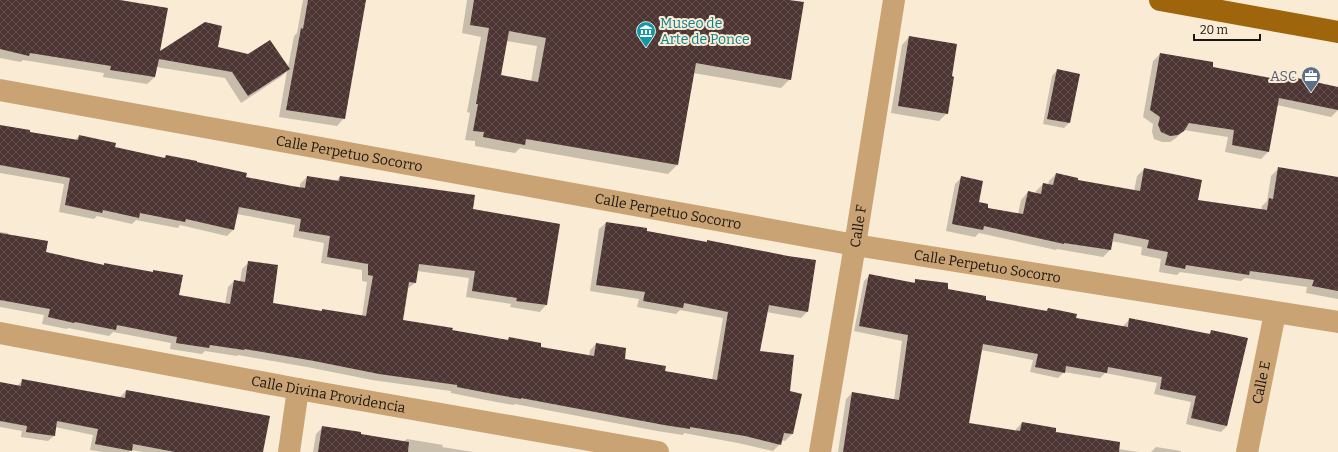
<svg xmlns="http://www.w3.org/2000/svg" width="1338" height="452" viewBox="0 0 1338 452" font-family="Bitter,serif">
<defs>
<pattern id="building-cross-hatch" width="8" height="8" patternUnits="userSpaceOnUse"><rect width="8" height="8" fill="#4c3532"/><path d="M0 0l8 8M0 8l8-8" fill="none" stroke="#624f4d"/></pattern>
</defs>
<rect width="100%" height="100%" fill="#faebd5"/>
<path fill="#0003" fill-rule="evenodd" d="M0,0h114l45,53 58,-5 71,20 6,-32 3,-3 6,-33h62l-21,118 -7,8 -58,-9 8,-46 -5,5 -41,27 -16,-25 -69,-11 -1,10 -8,7 -44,-7 1,-4 -81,-13 -2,2 -21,-4z
M467,0h316l7,79 -9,9 -88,-15 -16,92 -9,9 -148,-26 -5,5 -40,-7v-5l-10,-1 5,-27 -3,-1 14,-75 -19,-4zM506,41l31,5 -6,36 -31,-6z
M909,37l42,40 -4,36 -8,8 -48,-8 11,-68z
M1160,54l51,14 73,13 4,-4 50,11v22l-7,7 -54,-12 -9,47 -7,7 -36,-7 3,-15 -44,-7 -8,8 -6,4h-8l-8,-3 -2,-7 1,-8 -10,-7 10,-56z
M1057,70l12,53 -5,5 -21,-4 9,-48z
M0,127l29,6 46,7 4,-4 35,12 49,11 3,-3 79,22 55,10v-4l7,-7 28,5 5,-5 131,33 88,14 -13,81 -6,7 -30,-5 1,-3 -45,-7 3,-19 -52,-7 -2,12 -8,6 -5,32 105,20 2,-3 31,10 49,8 1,-6 6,-6 27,16 41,12 48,8 11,-62 -43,-8 -4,4 -39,-7 2,-8 -49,-8 9,-62 7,-6 100,20 1,-2 100,71 -6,6 -35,-6 -7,40 30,40 12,3 -9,39 -7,7 -4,-1 -1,4 -7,7 -35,-8 -54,-10 -1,2 -26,-4 -142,-27 -2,1 -27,-5 -35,-7v-2l-79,-11 -65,-13 -69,-12 -1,1 -32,-5 -3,3 -32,-5 1,-6 -58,-11 -4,4 -41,-8 -1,1 -25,-5 2,-9 -44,-8v-75l8,1v2l37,18 58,13 2,-2 46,9 3,-2 23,25 48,8 3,-17 6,-6 6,1 2,-13 7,-7 23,42 48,8 3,-2 39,6 5,-34 -5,-1v-11l-41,-7 3,-20 -31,-6 2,-12 -58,-11 -4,16 -6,6 -47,-11 -2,3 -42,-8 -4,4 -35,-8 -3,3 -35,-7 5,-28 -64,-11z
M1279,168l59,10v121l-32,-6 1,-6 -62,-9 -4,3 -61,-9 -3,3 -18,-3 2,-13 -20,-4 1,-8 -31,-6 -1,9 -7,7 -46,-8 -1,1 -77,-17 -4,4 -29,-6 9,-47 7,-7 16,26 8,5 32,6 3,-14 7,-8 8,2v-3l7,-7 5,1 1,-4 7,-7 21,7 57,10 3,-15 7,-7 53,32 64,9 1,-4 5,-5 4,-25z
M869,276l43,8 4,-4 68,21 61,11 3,-3 27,9 48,9 1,-2 6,-6 78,16 4,-4 34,8 -19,87 -6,6 -35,-8 5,-22 -37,-8 3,-11 -52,-10 -5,5 -36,-6 -6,6 -28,-6 3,-12 -52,-10 -13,74 48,7v-2l6,-6 75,23 42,6h-301l8,-53 6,-6 42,7 8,-59 -48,-10 10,-50z
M23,380l97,18 1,-2 5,-5 136,61h-119l-12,-2 -2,2h-26l-13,-2 3,-15 -38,-8 -1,9 -6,5 -27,-4 1,-6 -22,-4v-44l17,3z
M323,427l37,8 43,7 4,-3 36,6 -1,2 31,5h-160l3,-18z
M1156,447l25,4v1h-30z"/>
<path fill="url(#building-cross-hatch)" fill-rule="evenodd" d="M0,0h120l48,8 -8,43 45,-29 17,4 -4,21 30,7 22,-14 20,29 -42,27 -16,-24 -73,-13 -4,18 -45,-7 1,-4 -81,-13 -1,3 -29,-7z
M308,0h58l-21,119 -59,-9 15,-82 2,1z
M474,0h315l15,2 -13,78 -95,-17 -18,102 -152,-26 -1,6 -42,-8 1,-5 -11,-1 5,-27h-2l13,-76 -19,-3zM509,31l37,7 -8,44 -37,-7z
M909,36l48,8 -5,32 2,1 -6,37 -50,-8z
M1160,53l53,9v5l74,14 1,-5 50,11v23l-59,-12 -10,54 -37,-7 2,-15 -45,-7 -5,8 -6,4 -8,1 -9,-4 -3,-7 2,-8 -10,-7z
M1057,69l23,5 -10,49 -23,-4z
M0,125l30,5v2l48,8 1,-5 37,8 -1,4 50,11 1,-3 31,6v1l50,11 -1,4 46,9 13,2 2,-12 32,5 1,-5 135,19 -2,14 87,15 -13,81 -31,-4 1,-3 -45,-7 3,-20 -56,-7 -3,19 -7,-1 -6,38 50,8 -1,2 56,10 1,-3 32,6v4l53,9 2,-13 30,5 -1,11 41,7 -1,5 52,9 11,-68 -44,-9 -1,5 -40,-7 2,-9 -49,-7 10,-63 41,6v3l60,11v-2l81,16 28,4 -8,52 -39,-7 -9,46 34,4 -4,36 12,3 -9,40 -9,-1 -3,12 -36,-9 -55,-9v2l-26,-4 -143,-27v1l-28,-5 -36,-7v-2l-78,-11 -65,-13 -69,-12 -1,1 -34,-5 -1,3 -33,-5 1,-6 -60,-12 -1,5 -41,-8 -1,1 -26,-6 2,-8 -50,-9v-67l48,8 -2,11 58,13v-2l49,9v-2l30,5 -4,20 51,9 4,-24 11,2 3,-21 30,4 -5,38 49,8v-2l44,7 7,-40 -5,-1v-11l-41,-7 3,-21 -31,-5 2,-12 -62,-12 -5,23 -48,-11 -1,3 -45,-9 -1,5 -36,-8 -1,3 -37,-8 5,-27 -70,-13z
M1278,167l60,10v114l-26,-5 2,-6 -64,-9 -1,4 -63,-10 -1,4 -20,-4 3,-13 -21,-4 2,-8 -35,-7 -3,17 -47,-7v1l-80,-18 -1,4 -31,-6 9,-48 22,5 -4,21 9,2v4l35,6 5,-23 13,3 2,-11 10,2 3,-12 22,5v2l62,11 4,-23 58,12 -4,20 69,10 2,-12 4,1z
M869,274l46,9v-4l33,4v6l38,7v4l61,11 1,-3 29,6 -1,4 52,9 1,-9 81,16 1,-4 37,8 -21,88 -36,-8 5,-22 -36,-7 2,-12 -54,-10 -1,6 -41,-7 -1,7 -30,-6 3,-13 -55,-10 -14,79 51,8 2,-9 34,6v4l64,10 -1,10h-276l9,-60 47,8 9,-65 -49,-9z
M22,379l103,19 1,-8 144,26 -7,36h-88l-42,-8 -1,7 -37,-7 3,-15 -41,-8 -2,15 -29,-4 1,-6 -27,-5v-39l21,4z
M322,426l39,6v2l48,8 -1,10h-90z"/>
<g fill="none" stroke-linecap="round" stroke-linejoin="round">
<g stroke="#caa375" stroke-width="22">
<path id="s1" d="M0,90l855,155 483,77"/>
<path id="s2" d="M0,333l298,56 360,63"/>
<path d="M289,452l9,-63"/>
<path id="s3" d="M820,452l35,-207 39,-245"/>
<path id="s4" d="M1247,452l28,-139"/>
</g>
<path stroke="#9e650c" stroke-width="22" d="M1160,0l178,32"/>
</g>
<defs>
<g id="museum-pin" transform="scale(1)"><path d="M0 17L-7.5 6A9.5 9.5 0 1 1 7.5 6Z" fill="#0f9aa8" stroke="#faebd5"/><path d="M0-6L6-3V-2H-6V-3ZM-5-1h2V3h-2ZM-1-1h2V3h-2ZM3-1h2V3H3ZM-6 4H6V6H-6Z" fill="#fff"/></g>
<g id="office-pin" transform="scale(1)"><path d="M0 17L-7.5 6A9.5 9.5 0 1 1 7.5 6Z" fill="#5c6f8a" stroke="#faebd5"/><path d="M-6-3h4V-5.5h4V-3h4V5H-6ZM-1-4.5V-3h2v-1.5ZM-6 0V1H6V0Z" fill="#fff"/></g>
</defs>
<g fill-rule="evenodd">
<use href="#museum-pin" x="646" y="31"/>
<use href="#office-pin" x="1311" y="76"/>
</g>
<g text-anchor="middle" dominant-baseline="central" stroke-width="4" stroke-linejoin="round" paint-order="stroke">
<g font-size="14" fill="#0d838f" stroke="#faebd5" text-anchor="start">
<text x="660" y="23">Museo de<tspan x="660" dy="16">Arte de Ponce</tspan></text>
</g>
<g font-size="14" fill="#4e5e75" stroke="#faebd5" text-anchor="end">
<text x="1297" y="76">ASC</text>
</g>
<g font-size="14" fill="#1b160f" stroke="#faebd5">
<text stroke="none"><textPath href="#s1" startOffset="355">Calle Perpetuo Socorro</textPath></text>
<text stroke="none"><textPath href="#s1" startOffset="679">Calle Perpetuo Socorro</textPath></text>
<text stroke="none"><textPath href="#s3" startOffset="229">Calle F</textPath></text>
<text stroke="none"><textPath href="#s1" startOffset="1003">Calle Perpetuo Socorro</textPath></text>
<text stroke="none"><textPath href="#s4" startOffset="71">Calle E</textPath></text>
<text stroke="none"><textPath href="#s2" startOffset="334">Calle Divina Providencia</textPath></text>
</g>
</g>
<path d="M1194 34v6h66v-6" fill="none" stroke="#1b160f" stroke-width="2"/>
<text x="1200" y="34" font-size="12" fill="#1b160f" stroke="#faebd5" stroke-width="3" paint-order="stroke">20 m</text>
</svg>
